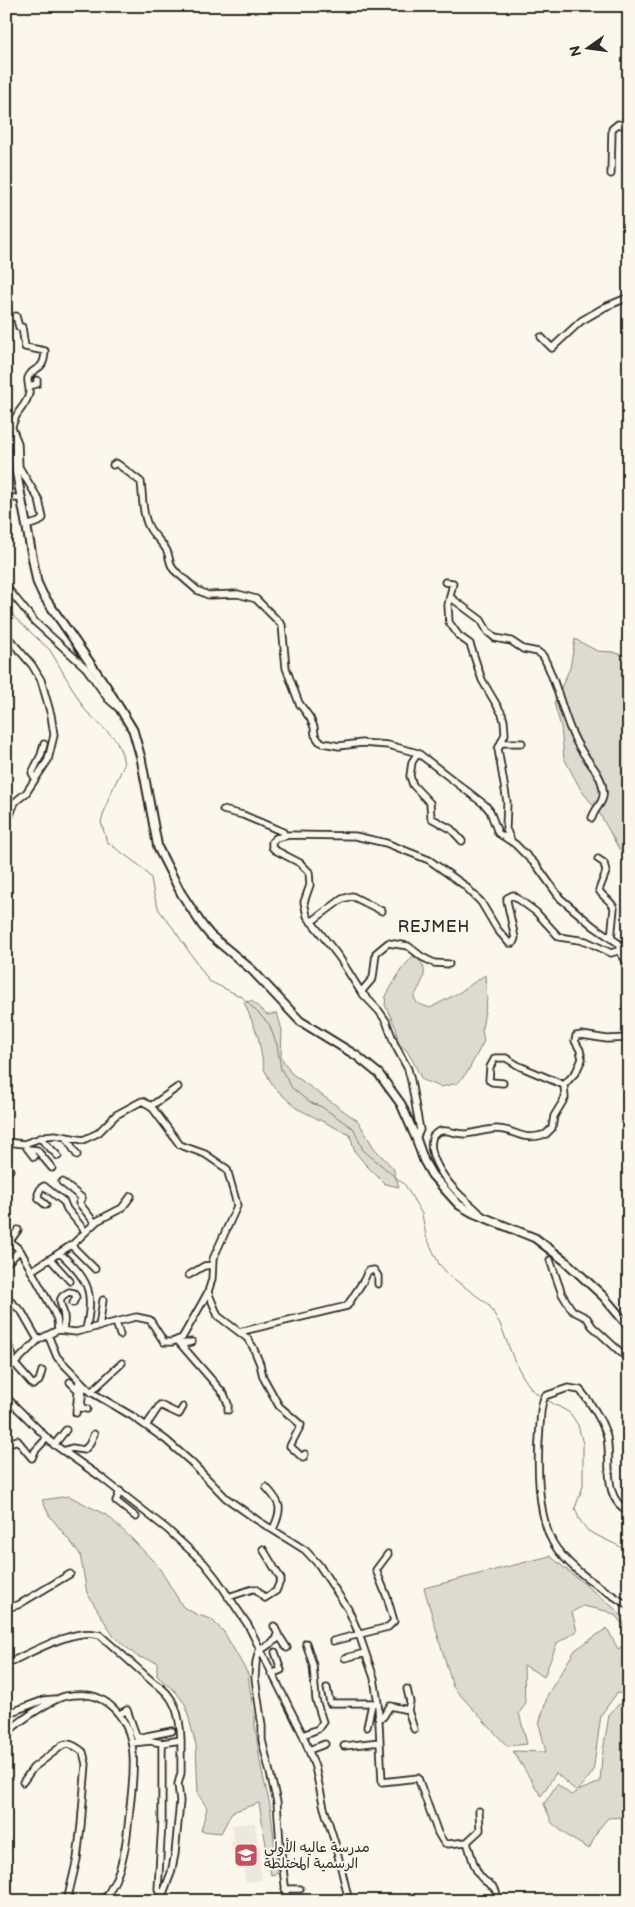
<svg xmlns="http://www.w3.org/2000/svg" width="635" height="1907" viewBox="0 0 635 1907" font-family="'Balsamiq Sans','Playpen Sans Arabic',sans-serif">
<rect width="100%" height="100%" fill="#fbf7ec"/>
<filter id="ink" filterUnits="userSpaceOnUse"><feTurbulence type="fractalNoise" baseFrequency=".02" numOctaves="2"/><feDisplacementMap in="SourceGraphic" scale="10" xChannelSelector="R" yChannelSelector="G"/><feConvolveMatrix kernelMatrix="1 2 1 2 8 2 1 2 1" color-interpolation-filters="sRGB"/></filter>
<g filter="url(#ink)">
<path fill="#ebe8de" d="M255,1822l7,58 -17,2 -1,-14 -9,1 -4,-27 3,-1 -2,-16z"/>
<path fill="#dddad0" stroke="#84827e" d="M575,639l22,12 16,1 16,5v200l-10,-8 -19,-35 -19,-24 -17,-32 -3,-31 -7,-24 16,-35z
M413,956c20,11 9,26 1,41l3,6 13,5 30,-16 25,-17 2,24 -5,30 2,12 -16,30 -10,12 -17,4 -19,-7 -8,-17 -7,-12 -9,-8 -2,-15 -11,-23 1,-9 15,-26z
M252,1001l15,14 10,-2 5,17 -1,27 10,16 67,48 16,27 19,20 6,19 -14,-3 -18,-18 -12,-14 -5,-17 -54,-27 -23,-22 -9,-17 -6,-33 -14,-34z
M69,1496l39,20 26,25 24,25 25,41 15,8 13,4 13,13 24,42 13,94 9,37 8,68 -7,2 -12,-72 -27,9 -11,21 -20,-2 6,-23 -9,-14 -2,-49 -11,-41 -9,-12 -19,-16v-14l-19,-5 -24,-20 -27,-44 -7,-39 -31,-39 -7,-15z
M550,1556l64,52 6,6 6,15 -10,-13 -10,-5 -23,-5 -11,6 5,19 -20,12 -13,34 -20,-12 1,40 -6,8 8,31 -20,2 -54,-59 -29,-99z
M607,1628l11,21 11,-7v53l-12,-2 -16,22 -8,57 -15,19 22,-9 2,-25 7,-42 10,-11 10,2v105l-6,6 -15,1 -10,12 -9,19 -20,-12 -17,-14 -8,-19 13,-20 14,11 6,-3 -21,-19 -15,23 -28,-45 33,1 -7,-28 9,-30 27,-44z"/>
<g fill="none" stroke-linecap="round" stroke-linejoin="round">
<path stroke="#7b7a75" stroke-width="1" d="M6,605l9,13 35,32 35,60 31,30 6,14 2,11 -15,32 -8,25 6,20 33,24 11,12 3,17 5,15 14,18 36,53 33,16 27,27 8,21 4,24 11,19 17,14 13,5 32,22 9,21 42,35 17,29 4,22 13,28 11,12 39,29 11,19 14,36 8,15 10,15 9,7
M547,1400l23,13 8,12 5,19v42l-8,22 4,11 9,12 41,20"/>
<g stroke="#2b2b2b" stroke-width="9">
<path id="minor" d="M611,174l1,-45 6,-5 11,3
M6,319l10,-3 3,11h3l3,20 20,4c-1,23 -12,14 -17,27 -1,4 2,10 1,15 -1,8 -7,14 -11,20 -5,7 -5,15 -11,21
M541,337l11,11 29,-27 24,-14 24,-10
M29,386l8,-2v-4
M12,428l6,15 1,24 20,33 4,18 -4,4 -13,4
M629,449v3
M113,465l3,-2 3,2 22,17c2,15 1,34 9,47 5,8 13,14 17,22 3,7 2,13 7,19l23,20 11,5 30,-1 18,5 26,26 4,43 13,35 11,15 4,9 1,8 4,6 4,2 16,3 23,-3 26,2 30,8 67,52 5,6 8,22 17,11 22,22 23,32 33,28 28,19
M6,498h15
M445,582l8,1 -5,22 1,17 10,14 11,8 12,36 20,34 2,7 1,13 -7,15 9,53 -1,27 5,11
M6,589l3,1 26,32 51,46 22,31 9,8
M450,597l31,23 7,12 7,6 16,3 12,8 15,3 5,4c17,31 20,68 40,97 8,12 19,23 20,37 2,13 -8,17 -11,28
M6,635l26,30 9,15 10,35 3,20 -6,25 -22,33 -11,9 -9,23
M501,743h21
M418,753l-6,9 -2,14 3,9 17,18 1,15 20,11 11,12
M35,778l-3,-5 9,-18 3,-11
M223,810l20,5 40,17 2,4
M598,859l6,4 2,9 -7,18c3,7 12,10 15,18l-3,31
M311,922l31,-23 10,-3 30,15
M626,947l-2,-3 -4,3 2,3 7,-4
M619,951l10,14
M361,992l12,-14 3,-25 12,-10 20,3 14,11 12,6 15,1
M503,1083l-11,-1 -3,-2 1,-13 5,-9h11l13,8 45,19
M151,1106l27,-19
M66,1137l11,18
M40,1138l18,18
M416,1138l4,-8 -9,-49 -3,-12 -13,-24 -9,-24 -7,-10 -18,-19 -22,-35 -32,-41 -3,-14 6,-17 -1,-13 -9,-9 -25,-13 -3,-3v-5l4,-4 13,-3 66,1 31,7 43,17 35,25 17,17 16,27 12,14h4l2,-5 -8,-37v-3l6,-3 23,17 23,25 27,4 25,12 10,-3
M6,1142l18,2 22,-8 9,-1 28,5 15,-7 18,-18 26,-14 9,5 29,39 25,9 22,15 9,32 1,5 -24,53 -1,20 -4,13 -6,11 -20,35 -10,4h-8l-14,-22 -14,-3 -60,15 -18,-2 -20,10
M27,1148l7,9
M28,1149l9,1 15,18
M6,1169l4,1
M62,1182l20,16 -3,5 16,20
M46,1205l-7,-6 -1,-5 3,-6 3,-2 20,16 3,7 18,22
M482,1216c-6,-8 -13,-12 -20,-19 -14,-13 -37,-41 -29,-61 10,-11 21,-1 33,-2 10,-1 21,-5 31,-5 22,1 22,13 49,5l6,-6 2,-12 11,-18 -1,-13 12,-13 6,-13 -2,-9 -5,-9 1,-5 6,-1 25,4 22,-1
M6,1238l14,12 32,58 5,11 1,11
M10,1241l8,-11
M71,1245l24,24
M60,1253c28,26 35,38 26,76
M51,1260l19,21
M550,1260l12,34 8,13 3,4 14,7 5,8 37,34
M9,1261l11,-11
M31,1271l42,-27 24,-23 25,-13 9,-12
M189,1275l15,-9 8,-1
M208,1292l10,24 29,22 6,9 7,17 3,13 16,29 22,19 -11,21 13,12 2,-4
M6,1297l16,15 16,28 -21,21 -11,6
M116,1322l4,13
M99,1327l4,-27
M63,1330c0,-4 2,-8 1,-13 0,-12 -11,-17 5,-25l5,1 2,4 -3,6
M239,1332l108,-26 17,-26 4,-9 6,-1 4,6v8
M48,1335l9,22 34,35 41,24 34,24 25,22 35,36 31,22 48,30 14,15 29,44 11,25 15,44 4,25 4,79 36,-4 20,55 6,10 4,1 19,-2 13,-12 -1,-19
M177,1340l47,54 4,10v6
M6,1342l6,11v12
M182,1344l10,-2
M14,1363l19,22 6,-4 3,-10
M70,1382l8,8
M83,1385l-2,23 6,1
M91,1392l31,-29
M6,1397l46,46 50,35 65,51 37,34 12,15 32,47 55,110 12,32 9,41 11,35 14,58
M76,1413l3,-32
M146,1426l14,-21 19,9 4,-7
M6,1437l2,7 -2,4
M8,1444l9,-4 15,18 3,-7 12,-13
M54,1445l12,-15
M63,1451l9,-3 12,2 5,-5 5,-11
M266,1487c15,16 17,21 7,42
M120,1491l-4,10 20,16
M629,1511c-29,-12 -16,-55 -23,-78 -6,-16 -15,-30 -26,-43l-12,-2 -23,8c-5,10 -4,18 -5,29 -3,34 -4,96 17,124 19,25 46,40 72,57
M228,1597l25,-8h3l9,9 11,-7 5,-12 -18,-30
M6,1608l12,-3 52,-31
M274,1626l4,8 -1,3
M333,1641l55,-14 6,-6 -7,-24 -11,-27 12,-16
M260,1647l-4,15 -1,16 7,48v14l15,62 3,42 7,57
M261,1650l19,-13 7,11
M345,1658l20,-5
M6,1664c25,-11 68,-37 94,-29l54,48c22,12 26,34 27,57
M271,1674l10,-4 -6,-18
M327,1688l3,15h48
M407,1689l3,13 -2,8
M6,1714l38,-14 11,-1
M120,1714l7,-4 10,28 35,-7
M378,1718l5,-1 7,-11 18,4 6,19
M367,1727l5,-23
M6,1735c9,-12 46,-36 60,-39 18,-3 32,-2 46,11 28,25 22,66 18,100 -3,34 -6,66 -27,94
M303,1735l15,-6 5,-7 -7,-22 -3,-35 -7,-22
M132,1743l19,-2 11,2v79l-4,67 4,7 -2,5
M162,1743l19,-3v33l-3,11 2,17 -5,53 -4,19 -9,23
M344,1746l36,-4
M309,1750l16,-6
M23,1782l10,-14 30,-23c7,-3 14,2 20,7l3,12 -5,61 -4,34 -10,42
M467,1842c4,11 6,25 13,34 9,12 16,5 18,25
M285,1889h15"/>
</g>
<g stroke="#2b2b2b" stroke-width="11">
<path id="major" d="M6,434l9,12 1,24 21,112 6,13 63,91 27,44 8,28 17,90 23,45 21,32 8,10 42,35 48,51 57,35 22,18 22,30 15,34 8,23 8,14 27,30 14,8 62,25 29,22 39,36 26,31"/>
</g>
<use href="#minor" stroke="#fbf7ec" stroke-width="5.5"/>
<use href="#major" stroke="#fbf7ec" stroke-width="7"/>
</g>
</g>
<defs>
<g id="school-square" transform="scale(1.25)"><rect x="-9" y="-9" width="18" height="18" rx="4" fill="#d1495b" stroke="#fbf7ec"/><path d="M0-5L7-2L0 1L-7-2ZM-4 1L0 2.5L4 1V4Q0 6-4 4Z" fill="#fff"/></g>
</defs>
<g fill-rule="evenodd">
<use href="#school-square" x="246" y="1855"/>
</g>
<g text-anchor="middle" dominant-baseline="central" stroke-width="4" stroke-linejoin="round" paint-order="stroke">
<g font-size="14" fill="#2b2b2b" stroke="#fbf7ec" text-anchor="start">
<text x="264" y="1847">مدرسة عاليه الأولى<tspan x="264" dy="16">الرسمية المختلطة</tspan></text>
</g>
<g font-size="16" letter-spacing="1" fill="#2b2b2b" stroke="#fbf7ec">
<text x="434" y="927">REJMEH</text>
</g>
</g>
<rect width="635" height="1907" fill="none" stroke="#fbf7ec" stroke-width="25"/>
<rect x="12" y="12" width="610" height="1882" fill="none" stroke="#2b2b2b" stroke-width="2" filter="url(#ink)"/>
<g transform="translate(588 48) rotate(256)" stroke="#fbf7ec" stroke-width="4" paint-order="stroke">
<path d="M0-4L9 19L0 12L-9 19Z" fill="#2b2b2b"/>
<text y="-8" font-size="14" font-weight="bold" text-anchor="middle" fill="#2b2b2b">N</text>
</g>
</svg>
